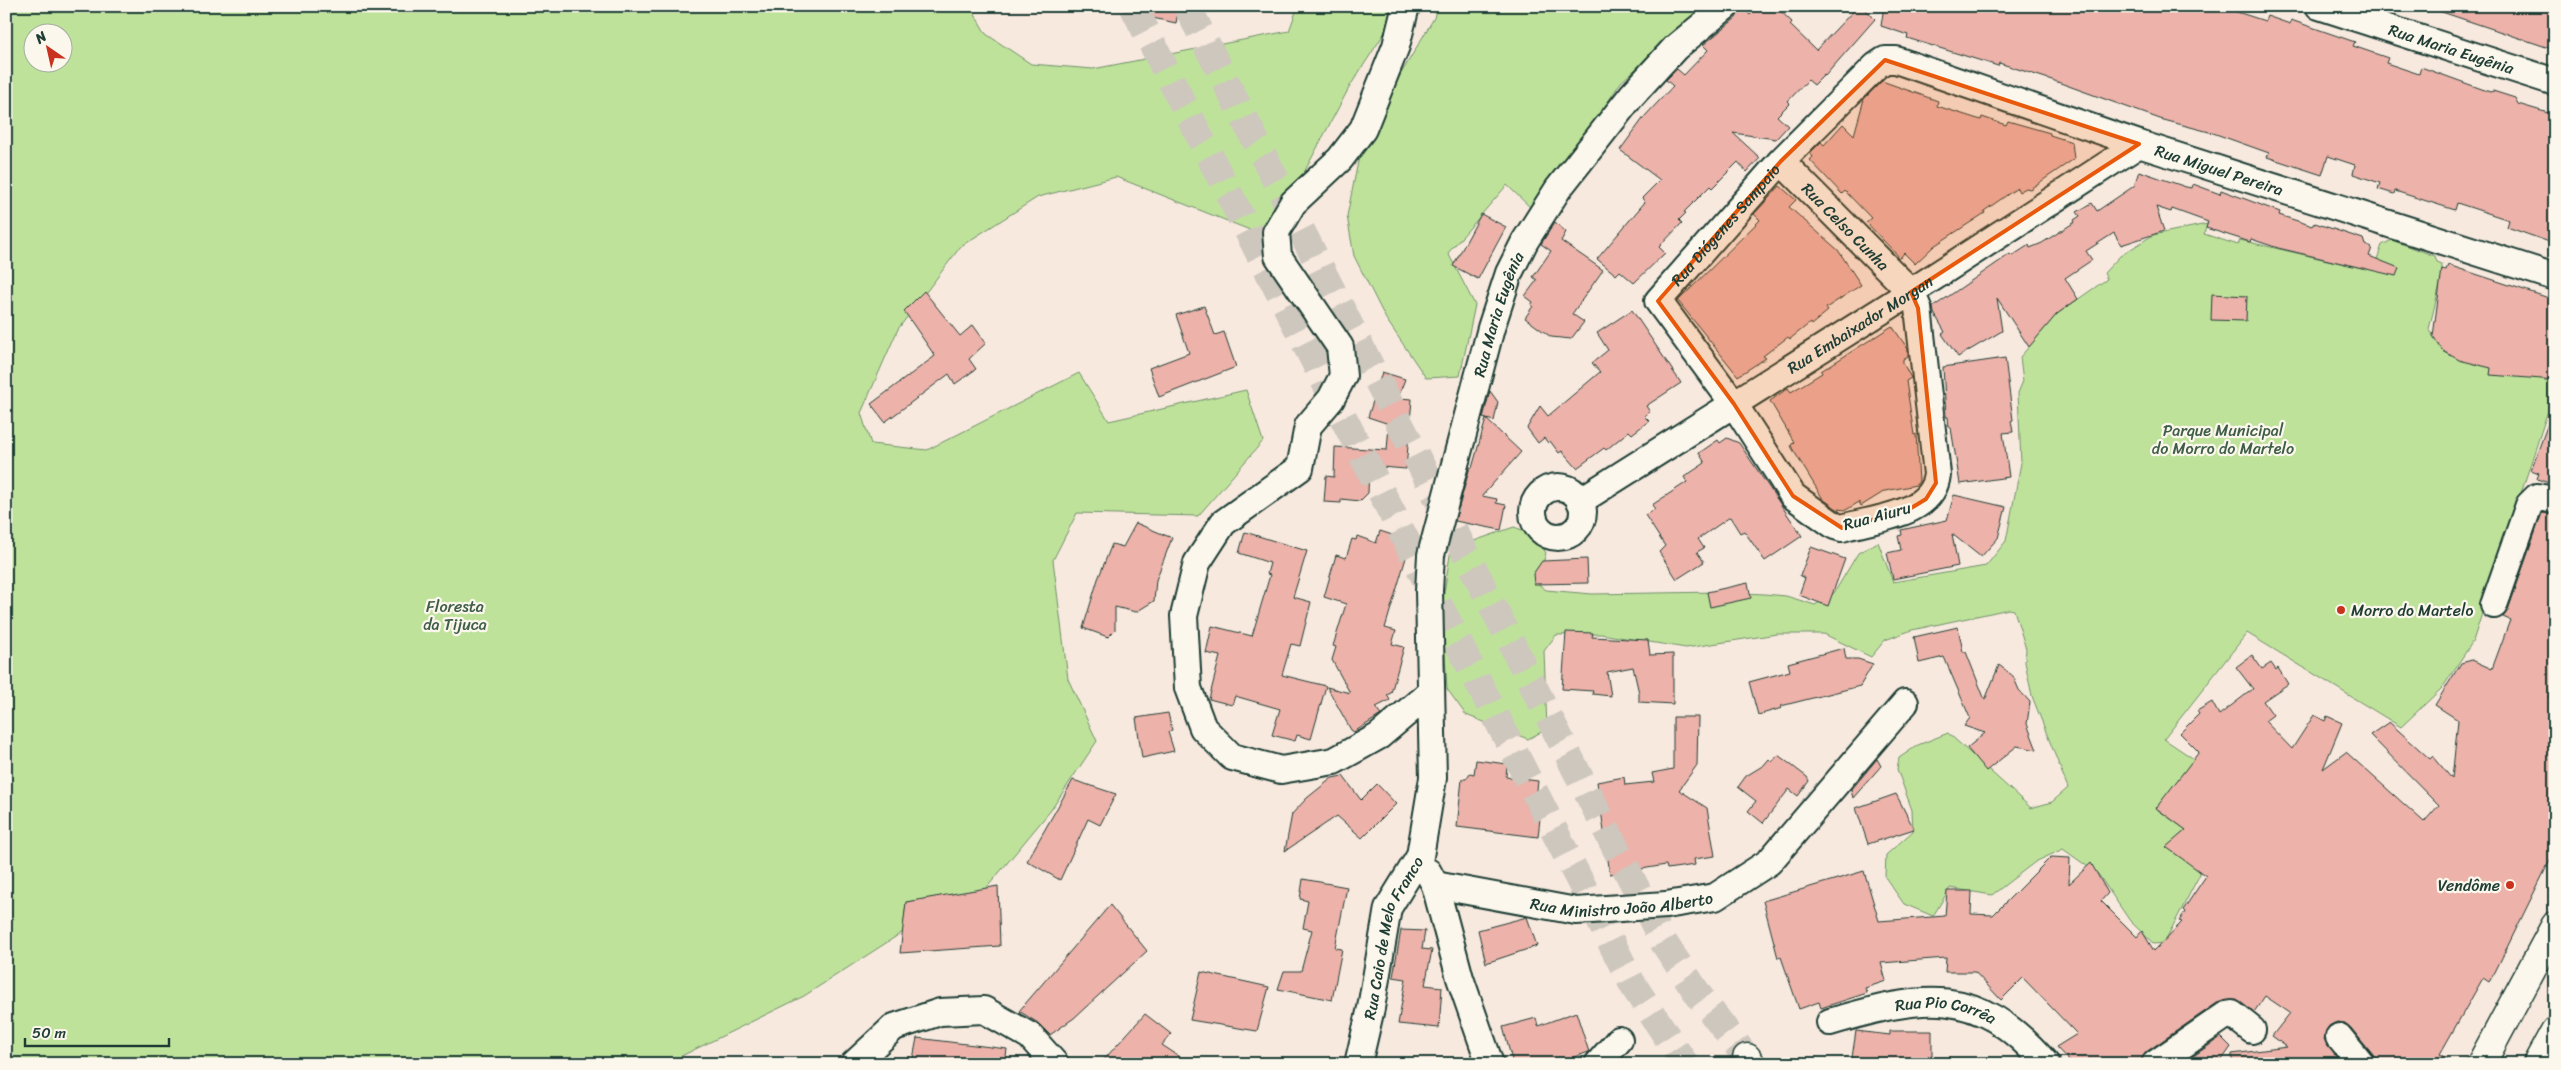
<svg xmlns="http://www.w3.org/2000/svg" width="2561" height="1070" viewBox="0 0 2561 1070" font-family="Sriracha,sans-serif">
<rect width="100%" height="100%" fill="#f8e9df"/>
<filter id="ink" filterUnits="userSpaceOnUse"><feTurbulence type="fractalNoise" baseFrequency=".02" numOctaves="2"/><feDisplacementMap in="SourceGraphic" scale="10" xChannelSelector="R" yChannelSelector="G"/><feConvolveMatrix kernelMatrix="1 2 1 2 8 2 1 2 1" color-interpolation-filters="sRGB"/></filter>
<g filter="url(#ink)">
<path fill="#bfe29b" stroke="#6f9068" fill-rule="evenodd" d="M6,6h964l16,28 45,30 62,5 196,-38 9,-25h104l-52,80 -50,94 -45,52 -139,-55 -78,20 -77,49 -63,83 -37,84 10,31 56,6 152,-77 30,48 137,-31 17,51 -65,75 -121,-3 -24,47 15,119 29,62 -46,69 -67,81 -78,11 -3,30 -99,64 -139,68h-659zM32,32h30v30h-30z
M1437,6h270l-86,76 -86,130 -28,-27 -59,68 27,52 -15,71 -34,2 -40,-59 -32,-63 -7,-40 14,-69 19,-38 54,-91z
M2207,224l-3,10 34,11 2,-5 126,29 9,-4 7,-20 10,-5 43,16 2,6 5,2v12l-13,53 6,9 120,46v5l-82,252 -30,46 -42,40 -154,-94 -83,106 30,20 -36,51 28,20 -8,7 20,26 2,11 -36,69 -10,1 -24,-23 -32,-47 -35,-25 -28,13 -43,33 -42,-7 -17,28 -29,-12 -19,-27 1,-22 27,-24 -1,-21 -15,-41 2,-11 19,-13 30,-12 83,75 21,-6 16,-14 -36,-92 -7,-34 1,-13 -12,-39 -5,-1 -97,21 -27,10 -14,17 -47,-23h-47l-91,14 -85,-14 -45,1 -12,16 3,78 -19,10 -62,-24 -19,-26 -5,-84 9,-56 63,-22 22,8 10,18 -9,30 9,7 46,4 127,-2 45,2 22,2 29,9 19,-12 24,-40 20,-11 15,40 93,-16 20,-25 15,-78 -3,-70 5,-12 -3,-24 37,-43 50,-35 -3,-6 16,-17 33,-21z"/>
<path fill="#edb2a9" stroke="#1f3d34" d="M1130,6h49l-3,17 -47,-10z
M1741,6l9,9 8,-9h17l17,16 -2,3 26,25 42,-44h4l13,13 -50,57 -1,-1 -10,10 -6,-5 -20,21 2,2 -13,13 11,10 -12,13 -43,-6 27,25 -13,14 -9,-10 -26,26 -2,-2 -26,26 2,1 -7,7 3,3 -23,24 6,6 -31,30 -14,-12 -4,4 -19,-16 48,-57 -3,-4 18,-18 -40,-30 25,-34 28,-30 -7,-6 11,-11 7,6 24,-25 -5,-5 33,-27z
M1884,6h348l-1,4 34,11 2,-5 23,8 1,-4 64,22 -2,4 35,12 -2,5 33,11 2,-7 69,25 3,-1 22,7 3,6 37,11v129l-48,-17 2,-7 -52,-17 -2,7 -60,-19 -1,3 -16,-5 2,-6 -27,-9 2,-9 -27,-9 -6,19 -55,-18 2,-4 -56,-20 -53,-14 -108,-39 -53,-17 -1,3 -91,-28 1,-3 -27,-9z
M2433,6h122v44l-122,-41z
M1882,81l56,20 -1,5 44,14 1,-3 24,8 2,-4 42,12v2l22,7 2,17 -44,30 -4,-1 -7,4 -2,-4 -33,23 1,2 -51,33 -19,18 -11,-11 -4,5 -34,-36 5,-4 -26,-27 -3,3 -32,-34 3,-3 -3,-4 11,-11 3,3 19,-21 11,11 10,-36z
M2139,171l47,16 6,1 1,-4 27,10 1,-4 59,22 -1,3 34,11 2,-3 48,16 2,6 7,3 -3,8 30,12 -3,8 -118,-28 -27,-9 -1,3 -44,-14 2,-6 -36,-13 -1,3 -15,-5 8,24 -43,14 -7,-12 -28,18 6,9 -27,18 13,21 -21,15 -28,33 -32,-49 5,33 -44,26 -16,-23 3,-2 -11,-19 -1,-6 77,-53 2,2 17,-11 1,3 12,-5 33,-21 -1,-2 6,-4 -3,-4 15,-9 5,8 37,-25z
M1780,186l16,14 -7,7 49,43 23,35 -35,23 2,3 -17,14 -1,-2 -20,16 -2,-2 -25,19 3,2 -28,18 -60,-75 82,-81 -6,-6z
M1481,214l25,13 -28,52 -25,-13z
M1555,222l11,10 -5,9 42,29 -31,44 12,8 -13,17 -20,-2 -26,-19 8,-12 -2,-1 2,-3 -8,-6 12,-16 -4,-3 18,-26 -10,-7z
M2448,265l107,35v80l-65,-5 1,-7 -32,-8 -16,-9 -10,-15 9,-67 4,1z
M924,291l36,45 13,-11 13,18 -17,16 7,10 -21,15 -6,-10 -64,48 -14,-18 64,-48 -31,-45z
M2212,294l35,2 -1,25 -35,-1z
M1204,306l11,29 9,-3 12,35 -77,30 -10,-29 40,-15 -13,-38z
M1632,310l49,73 -35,23 4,6 -6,4 5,5 -17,13 -3,-3 -23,19 -2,-2 -27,20 -15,-17 -3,2 -9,-12 -2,2 -4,-5 -6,5 -11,-15 13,-22 8,10 52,-44 -8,-9 16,-13 -11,-17z
M1892,326l16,23v7l-5,3v4l8,15 -5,3 8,54 2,-1 3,47 -3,4 -31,6 -24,15 -2,-4 -13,8 -9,-1 -14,-10 -31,-51 -1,-3 3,-3 -24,-41 18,-13 3,4 31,-19 -1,-2z
M2005,358l8,62 -2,1 2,11 -10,1 6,44 -49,7 -9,-56h-2l-1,-11h-2l-3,-50z
M1382,372l23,7 -7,19 14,1 -6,70 -37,-3 -1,27 -8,8 -19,-2v4l-17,-1 2,-26 8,1 1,-30 52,3 2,-26 -21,-7z
M1490,391l8,11 -4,19 -11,-3z
M2553,410h2v75l-18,-6 2,-6 -8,-3z
M1486,419l35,33 -39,44 15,3 -1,4 10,2 -5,25 -46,-9 15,-54 2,1z
M1727,438l12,5 63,93 -37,25 -21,-30 -4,2 -10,-16 -32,22 6,9 -7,4 7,10 -27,17 -18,-27 6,-6 -20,-31 10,-6 -3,-4 35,-23 -3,-5 21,-14 -6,-10 19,-13 2,3z
M1954,495l52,12 -8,31 -17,19 -29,-23 6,32 -65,13 -6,-26 14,-3 -3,-14 4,-1 -1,-5 46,-10z
M2542,513l13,2v166l-7,16 7,4v149l-60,122 -6,10 -6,-4 -43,76 14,10h-78l-3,-9 -22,-27 -6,-5 -8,-1 -8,4 -5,13 17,25h-109v-10l55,-7 -15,-11 18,-23 -25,-17 -11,16 -18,-12 -19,3 -71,49 -6,12h-68l-16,-17 21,-13 -54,-56 -22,22 -26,-28h-30l1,-14 -65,5 5,18 -21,7 2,5 -46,15 -2,-6 -20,7 -18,-52 -3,1 -15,-57 101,-30 15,50 66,-5 2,-25h25l-1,23 22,1 58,-58 19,1 -1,26 22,-21 17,30 -7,8 36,36 5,-6 12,20 28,-29 -3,-1 6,-9 -2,-2 23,-34 -40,-29 20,-17 -30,-22 43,-56 -19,-19 19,-19 -2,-3 15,-9 7,13 34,-26 -17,-22 16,-12 10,14 9,-6 5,7 2,-2 10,16 -25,17 10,14 -8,6 27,28 22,-34 11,6 2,-5 15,7 -19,46 23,-17 78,70 15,-17 -69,-70 19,-13 41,37 3,-3 19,23 6,-59 -23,-15 26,-42 11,-3 20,9 18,-49 -7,-3 5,-7z
M1136,523l36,15 -16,42 -2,21 -18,11 -21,-5v23l-7,7 -25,-9 15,-49 14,-35 11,3z
M1380,531l31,10 -26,87 11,3 -4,13 12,3 -13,46 -4,2 3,5 -14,7 5,8 -27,17 -3,-2 -24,-43 23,6 -18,-33 4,-13 -3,-1 13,-42 -22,-7 12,-42 10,3 6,-19 4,1 1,-4 19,7z
M1245,532l62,19 -14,46 18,5 -11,44 -9,-2 -9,31 44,11 -15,53 -14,-4 -2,6 -23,-6 8,-26 -45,-13 -3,9 -23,-6 11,-43 -14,-3 6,-27 40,10 18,-61 -3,-1 3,-11 -31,-10z
M1811,547l34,12 -17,47 -29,-11 6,-17 -5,-2z
M1587,559l1,24 -54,1 -1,-10 9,-13z
M1748,583l3,15 -41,9 -3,-15z
M1958,627l5,25h3l19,48 14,-35 14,11 6,14 11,12 -3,22 10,26 -20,-4 -31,25 -19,-23 18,-15 -21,-7 6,-8 -26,-61 -25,6 -5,-26z
M1566,632l27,1 -1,4 56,3 2,15 23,-1v50l-34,-2v-9l-6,-26 -26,5 4,24 -19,-2 1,-3 -31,-2z
M1844,648l2,11h12l15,5 -13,22 -79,20 1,2 -24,7 -9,-33 41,-11 -2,-8z
M1168,713l4,17 -4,2 6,19 -32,7 -6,-40z
M1673,717h25l-1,48 -18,25 28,18 8,48 -21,3 1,6 -28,4 -1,-4 -56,9 -13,-92 27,-5 1,8 29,-3 -2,-9 21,-4z
M1778,755l29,22 2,4 -11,15 -9,-7 -26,34 -15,-12 8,-10 -18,-14 8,-11 18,-11 5,-6 3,3z
M1877,759l4,7 -28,32 -2,-8z
M1476,760l31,4 -1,13 32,4 -2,18 6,1 -4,37 -81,-10 5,-48h4l4,-6 4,1z
M1343,776l18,24 16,-16 19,20 -34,34 -25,-22 -52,35 7,-37 15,-16 25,-20z
M1073,780l43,14 -16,31 -12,-6 -28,61 -33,-19z
M1896,794l18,35 -46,15 -12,-36z
M1303,879l44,8 -12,61 7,1 -10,51 -54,-11 6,-18h17l11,-41 -9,-2 5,-27 -8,-2z
M998,886l2,60 -100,7 6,-51z
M1110,905l37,46 -73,67 -24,17 -12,-12 -19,-12z
M1527,917l10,29 -51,17 -8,-33z
M1401,930l24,1 -3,18 10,1 -7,35 17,2 -3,41 -41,-4 8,-45 -13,-2z
M1201,972l68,15 -12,44 -67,-11z
M1576,1012l13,40 -36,12h-40l-10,-37 33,-9 2,8z
M1145,1014l26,20 -9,11 29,19h-91z
M1856,1031l34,4v-4h42v33h-81z
M2221,1037l10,10 -12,17h-37z
M917,1038l90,11 -2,15h-93z"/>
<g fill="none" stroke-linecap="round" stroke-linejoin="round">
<path stroke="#cdc7bd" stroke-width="28" stroke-dasharray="28 14" stroke-linecap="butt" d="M1133,6l500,979 52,79
M1187,6l477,937 36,54 47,61"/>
<g stroke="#1f3d34" stroke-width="30">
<g id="minor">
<path d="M1406,6l-10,40 -33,83 -23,30 -47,44 -17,29 2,24 62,91 3,29 -12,23 -23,27 -8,42 -77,55 -26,40 -13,53 4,72 15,40 29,29 49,13 53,-9 45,-25 52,-44"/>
<path id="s1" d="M2319,6l236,76"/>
<path id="s2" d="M1781,161l130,131 7,16 19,166c-4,42 -63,44 -95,54l-7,-2 -42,-30 -59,-92 -76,-103 123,-140 95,-95 9,-6h11l243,84 416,133"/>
<circle cx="1558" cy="512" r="25"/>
<path id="s3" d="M1580,501l331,-209 228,-148"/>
<path d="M2494,605l35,-100 8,-8 18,3"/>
<path d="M1428,872l7,13 25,93 30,86"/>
<path id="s4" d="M1435,885l141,26 90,-6 49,-8 54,-35 136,-159"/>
<path id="s5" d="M1830,1022c93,-27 146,-39 216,42"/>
<path d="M2339,1037l22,27"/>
<path d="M854,1064l40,-37 46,-15 44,-2 46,26 25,28"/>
<path id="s6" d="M1358,1064l13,-56 17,-100 32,-52 13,-78 -4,-187 2,-36 60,-227 18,-55 16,-32 33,-52 74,-94 43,-47 51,-42"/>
<path d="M1598,1064l21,-24"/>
<path d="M2155,1064l71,-49 6,-1 20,16"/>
</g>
</g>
<g stroke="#1f3d34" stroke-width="31">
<path id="major" d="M2481,1064l74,-138
M2537,1064l18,-33"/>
</g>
<g stroke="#1f3d34" stroke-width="31">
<path id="highway" d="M1747,1058l4,6"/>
</g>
<use href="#minor" stroke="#fbf7ec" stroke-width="26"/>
<use href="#major" stroke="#fbf7ec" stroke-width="28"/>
<use href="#highway" stroke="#fbf7ec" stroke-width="28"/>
</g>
</g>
<path fill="#e8590c" fill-opacity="0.2" stroke="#e8590c" stroke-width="4" stroke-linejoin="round" d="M1885,60l254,84 -228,148 7,16 18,175 -10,16 -18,11 -66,18 -49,-32 -59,-92 -76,-103 123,-140z"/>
<g fill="#c8321e" stroke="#fbf7ec" stroke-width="2">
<circle cx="2341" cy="610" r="5"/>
<circle cx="2510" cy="885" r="5"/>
</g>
<g text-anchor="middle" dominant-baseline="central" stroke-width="4.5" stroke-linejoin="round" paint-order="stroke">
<g font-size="16" fill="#1f3d34" stroke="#fbf7ec">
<text stroke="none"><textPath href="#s1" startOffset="139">Rua Maria Eugênia</textPath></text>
<text stroke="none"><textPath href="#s2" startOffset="1466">Rua Miguel Pereira</textPath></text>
<text stroke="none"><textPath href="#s2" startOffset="884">Rua Diógenes Sampaio</textPath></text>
<text stroke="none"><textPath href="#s2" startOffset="92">Rua Celso Cunha</textPath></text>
<text stroke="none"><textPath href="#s6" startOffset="772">Rua Maria Eugênia</textPath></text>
<text stroke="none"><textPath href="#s3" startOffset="331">Rua Embaixador Morgan</textPath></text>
<text transform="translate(1877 516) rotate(-15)">Rua Aiuru</text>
<text stroke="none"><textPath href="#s4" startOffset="189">Rua Ministro João Alberto</textPath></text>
<text stroke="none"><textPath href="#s6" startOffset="132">Rua Caio de Melo Franco</textPath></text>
<text stroke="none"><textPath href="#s5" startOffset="119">Rua Pio Corrêa</textPath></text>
</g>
<g font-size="16" fill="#3f5e49" stroke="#fbf7ec">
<text x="2223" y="430">Parque Municipal<tspan x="2223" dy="18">do Morro do Martelo</tspan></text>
<text x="455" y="606">Floresta<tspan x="455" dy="18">da Tijuca</tspan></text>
</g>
<g font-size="16" fill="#1f3d34" stroke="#fbf7ec" text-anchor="start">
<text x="2351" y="610">Morro do Martelo</text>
<text x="2500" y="885" text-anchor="end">Vendôme</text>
</g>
</g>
<rect width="2561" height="1070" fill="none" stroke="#fbf7ec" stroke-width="25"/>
<rect x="12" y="12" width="2536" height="1045" fill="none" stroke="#1f3d34" stroke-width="2" filter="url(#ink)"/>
<g transform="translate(48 48) rotate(326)"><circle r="24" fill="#fbf7ec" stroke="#a3ada2"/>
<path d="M0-4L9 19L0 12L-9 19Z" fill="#c8321e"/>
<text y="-8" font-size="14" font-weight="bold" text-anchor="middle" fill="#1f3d34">N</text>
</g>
<path d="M25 1038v8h144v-8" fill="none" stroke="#1f3d34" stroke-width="2.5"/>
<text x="32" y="1038" font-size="15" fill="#1f3d34" stroke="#fbf7ec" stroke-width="4" paint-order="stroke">50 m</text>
</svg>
